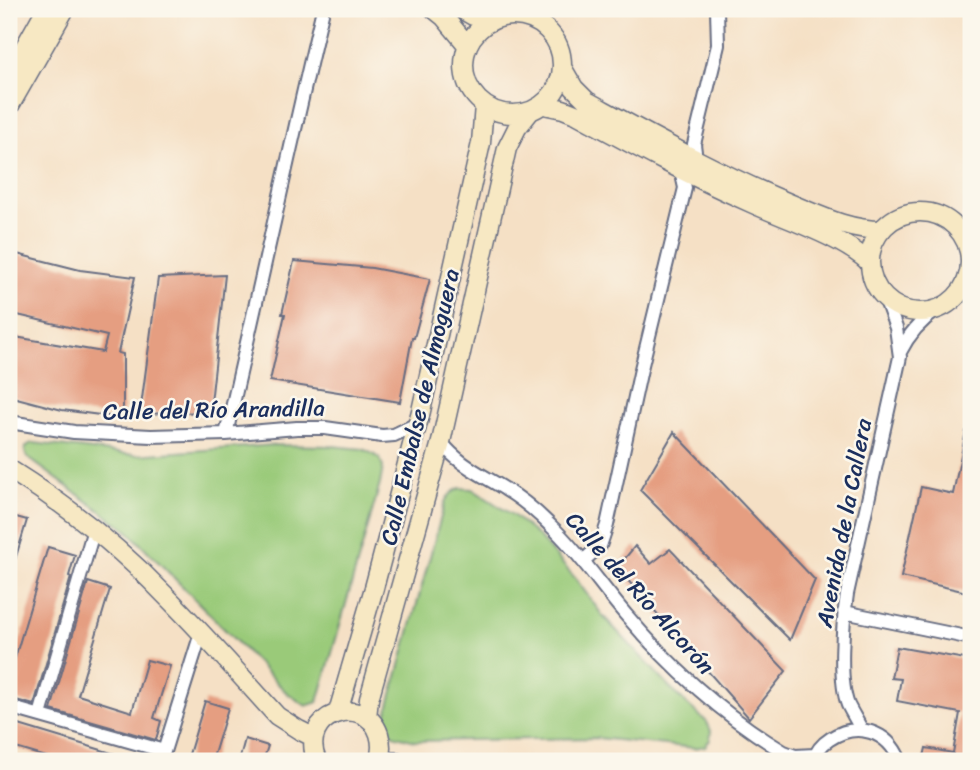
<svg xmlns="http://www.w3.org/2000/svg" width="980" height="770" viewBox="0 0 980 770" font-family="Sriracha,sans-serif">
<rect width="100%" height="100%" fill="#fbf7ec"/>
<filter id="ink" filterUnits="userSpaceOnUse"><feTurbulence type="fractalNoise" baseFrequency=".0143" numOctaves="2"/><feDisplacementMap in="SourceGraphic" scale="14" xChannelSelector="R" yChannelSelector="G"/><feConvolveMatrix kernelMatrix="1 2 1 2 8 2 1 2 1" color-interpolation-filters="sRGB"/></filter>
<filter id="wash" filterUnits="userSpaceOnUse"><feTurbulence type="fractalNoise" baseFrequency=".00686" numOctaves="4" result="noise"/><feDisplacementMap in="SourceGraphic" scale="28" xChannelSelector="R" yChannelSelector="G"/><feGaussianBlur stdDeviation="1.57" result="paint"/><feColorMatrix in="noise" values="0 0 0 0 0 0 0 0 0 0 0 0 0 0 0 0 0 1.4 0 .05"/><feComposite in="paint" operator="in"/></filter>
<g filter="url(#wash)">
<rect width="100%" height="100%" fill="#f5e0c5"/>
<path fill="#9aca79" stroke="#5a7c6c" stroke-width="2" d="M34,443l101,12 139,-10 58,1 31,3 10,5 7,5 3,8 -3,17 -62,218 -12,4 -19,-13 -159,-162 -101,-74c-4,-8 -1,-13 7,-14z
M460,488l12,1 42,27 24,20 37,42 28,38 75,80 29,26 4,9 -1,9 -5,6 -10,2 -98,-10 -182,3 -22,-6 -5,-8 -2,-11 59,-214c3,-7 7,-10 15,-14z"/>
<g id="blocks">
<path fill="#e59e81" d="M9,252l71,18 55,7 -17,76 5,1v64l-61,-8 -53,-14v-60l94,16 4,-16 -98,-23z
M294,261l78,7 58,11 -16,59h-2l-12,64 -130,-21 15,-67h-3z
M225,275l-15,137 -70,2 18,-136z
M966,431h5v162l-70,-16 20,-90 32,7z
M674,432l141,148 -25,60 -150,-150z
M9,515l18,5 -15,50h-3z
M635,546l16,18 19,-15 116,122 -37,47 -132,-150z
M48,547l27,8 -6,21 2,1 -37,128 -25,-7v-20z
M88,582l22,7 -32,106 54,17 15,-52 23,6 -16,52 7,3 -5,19 -105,-30z
M897,647l74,13v101h-48l3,-13 27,5 7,-40 -63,-12 4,-22 -10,-1z
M205,701l23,7 -16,53h-25z
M9,722l119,36v3h-68l-51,-15z
M245,739l23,7 -5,15h-24z"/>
</g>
</g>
<g filter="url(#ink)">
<use href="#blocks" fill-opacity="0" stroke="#676d82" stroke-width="2"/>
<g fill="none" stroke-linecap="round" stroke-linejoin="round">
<g stroke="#676d82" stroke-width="16">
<path id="street" d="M696,160l-2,-16 24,-99 -1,-36
M900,352c9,-18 20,-31 37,-42
M9,422l65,10 77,4 75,-2 71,-6h28l57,8 12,-1 23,-11
M226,434c33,-141 63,-284 97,-425
M441,442c18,23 40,32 64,47 17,10 32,23 46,37 29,27 50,60 76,90 45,53 97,100 157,136l11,4 20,-1
M583,561l17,-15 7,-21 34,-156 44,-181 -4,-18
M844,612l127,26
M9,707l155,44
M40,715l54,-186
M861,729c-4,-8 -9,-16 -13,-24 -10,-25 -5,-84 -1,-111l53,-237 -4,-29 -11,-30
M380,757l28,4
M161,761l40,-128
M813,761c3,-9 9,-17 17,-22 27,-18 58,-8 70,22"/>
</g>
<g stroke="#676d82" stroke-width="21">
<path id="secondary" d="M434,9l10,8 24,29
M461,9l12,7 19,4
M464 65a49 49 0 1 1 98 0a49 49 0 1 1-98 0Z
M563,69l11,19 13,13c68,37 136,75 207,104 29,12 56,25 88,25
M9,75l37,-66
M544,105l19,4 15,6c57,31 114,62 173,88 37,17 90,33 119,60
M9,107l56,-98
M870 262a50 50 0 1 1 100 0a50 50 0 1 1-100 0Z
M9,469c56,35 109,77 155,125 39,39 76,81 113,122l22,14 14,7
M338,712l36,-124 47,-177 60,-268 3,-38
M367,717l2,-18 72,-257 66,-294 10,-20 12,-15
M317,761c-20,-46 47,-70 62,-27 3,10 3,18 -1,27"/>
</g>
<use href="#street" stroke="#fff" stroke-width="12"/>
<use href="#secondary" stroke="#f7e8c3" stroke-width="18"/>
</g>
</g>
<g text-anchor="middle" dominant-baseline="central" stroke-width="5" stroke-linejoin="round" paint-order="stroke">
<g font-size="23" fill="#1b2f5e" stroke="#fbf7ec">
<text transform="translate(420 407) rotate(-77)">Calle Embalse de Almoguera</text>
<text transform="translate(214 410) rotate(-1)">Calle del Río Arandilla</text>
<text transform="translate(844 523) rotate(-79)">Avenida de la Callera</text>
<text transform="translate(640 593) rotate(48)">Calle del Río Alcorón</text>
</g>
</g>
<rect width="980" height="770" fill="none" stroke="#fbf7ec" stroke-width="35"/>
</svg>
